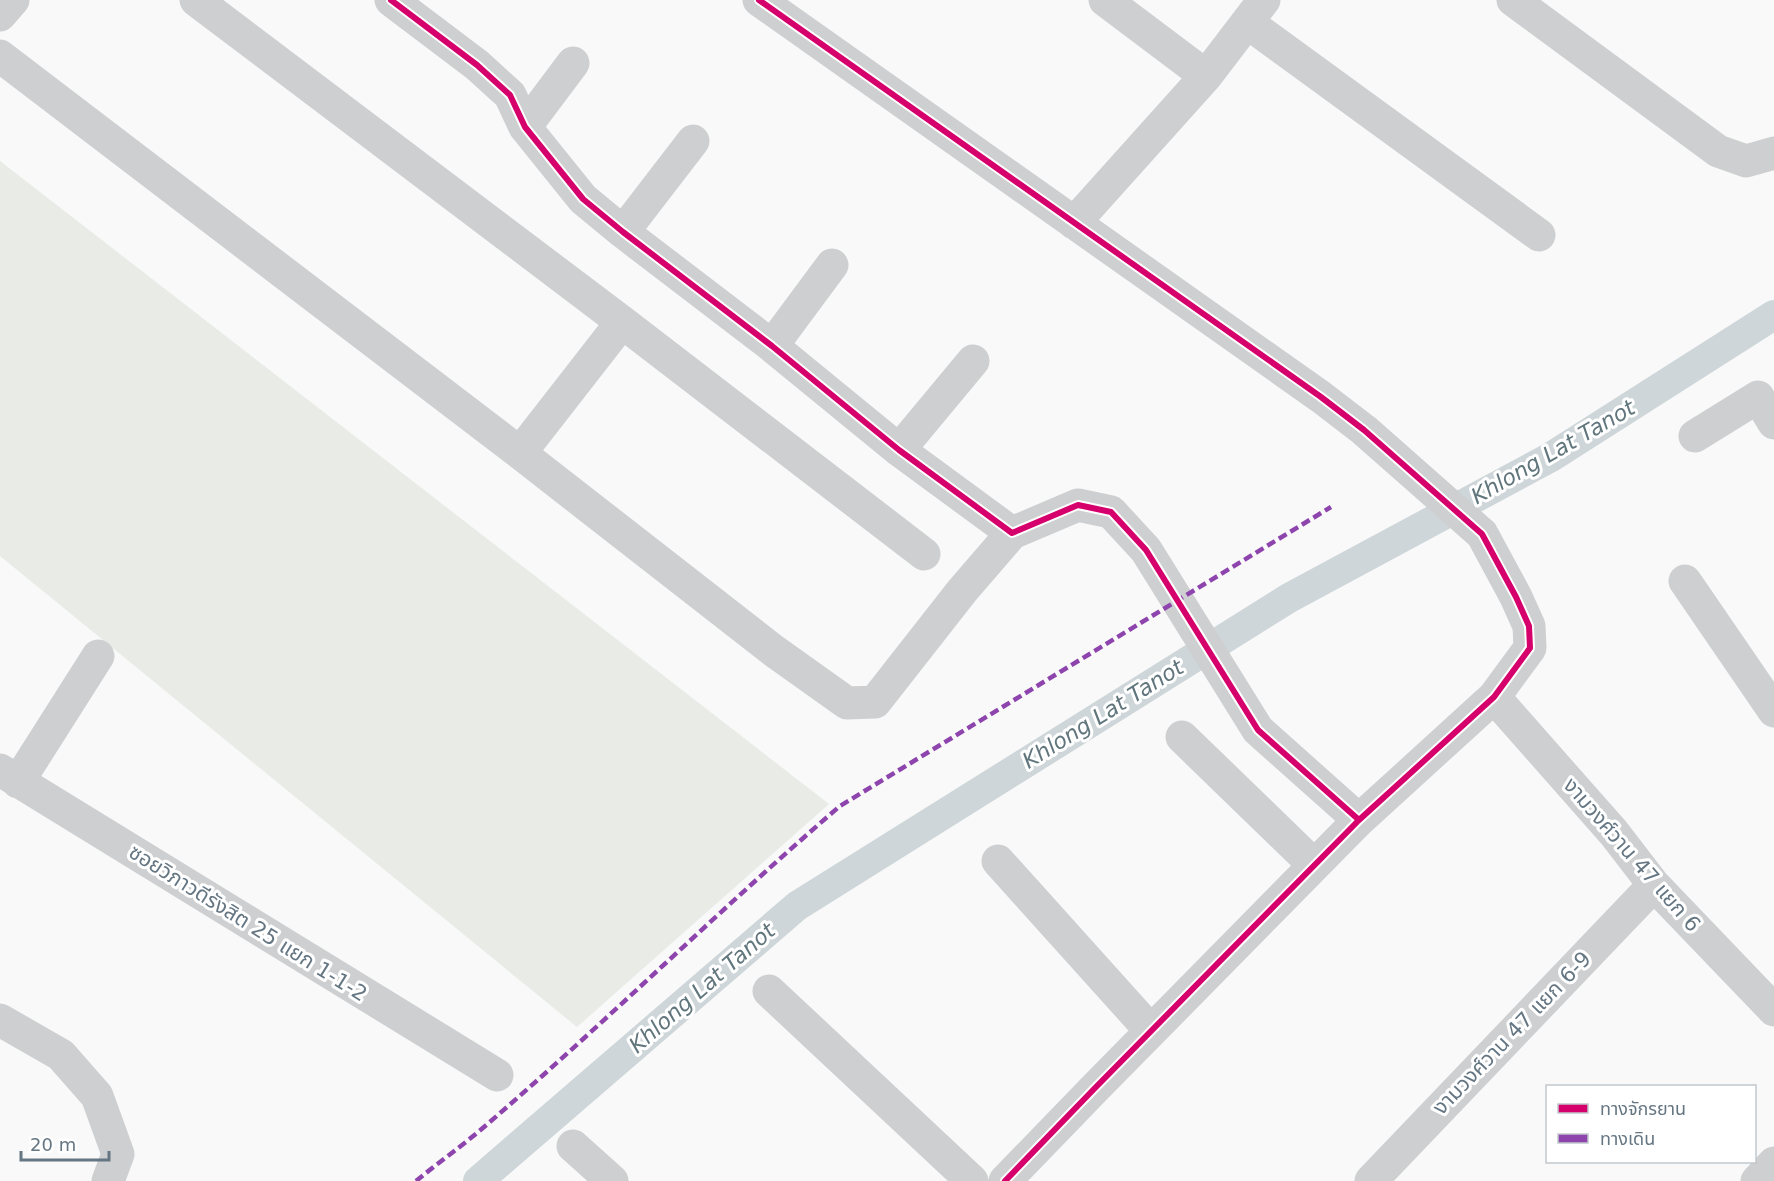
<svg xmlns="http://www.w3.org/2000/svg" width="1774" height="1181" viewBox="0 0 1774 1181" font-family="'DejaVu Sans','Noto Sans Thai',sans-serif">
<rect width="100%" height="100%" fill="#f9f9f9"/>
<path fill="#e8ebe6" d="M0,161l829,643 -252,223 -577,-471z"/>
<g fill="none" stroke-linecap="round" stroke-linejoin="round">
<path stroke="#ced6d9" stroke-width="30" d="M478,1181l319,-275 492,-308 262,-141 223,-142"/>
<path stroke="#cecfd0" stroke-width="33" d="M196,0l426,322 302,232
M391,0l86,65 33,30 15,32 58,72 40,33 149,114 127,104 113,83 66,-28 33,7 35,38 112,180 101,90
M759,0l562,397 43,33 118,104 34,63 13,29 1,22 -36,49 -135,123 -264,268 -90,93
M1105,0l101,76
M1513,0l205,151 28,10 28,-8
M0,15l13,-15
M1248,23l291,212
M0,56l520,397 254,198 73,52 28,-1 87,-111 50,-58
M525,127l48,-64
M1074,223l132,-147 58,-76
M623,232l70,-91
M772,346l60,-81
M1695,436l63,-39 16,26
M899,450l74,-89
M520,453l102,-131
M1685,581l89,130
M1494,697l120,136 40,52 120,125
M1182,737l132,128
M0,770l497,305
M18,782l80,-126
M998,861l153,170
M769,991l203,190
M0,1020l61,35 36,41 21,58 -10,27
M573,1146l39,35
M1371,1181l283,-296
M1757,1181l17,-18"/>
<path stroke="#8e44ad" stroke-width="4.5" stroke-dasharray="9 4.5" stroke-linecap="butt" d="M416,1181c22,-18 46,-35 68,-54 121,-104 235,-217 356,-321l491,-299"/>
<g stroke="#fff" stroke-width="10">
<path id="cycleway" d="M391,0l86,65 33,30 15,32 58,72 40,33 149,114 127,104 113,83 66,-28 33,7 35,38 112,180 101,90
M759,0l562,397 43,33 118,104 34,63 13,29 1,22 -36,49 -135,123 -264,268 -90,93"/>
</g>
<use href="#cycleway" stroke="#d6006c" stroke-width="6"/>
</g>
<g text-anchor="middle" dominant-baseline="central" stroke-width="6" stroke-linejoin="round" paint-order="stroke">
<g font-size="21" fill="#657683" stroke="#fff">
<text transform="translate(1632 855) rotate(49)">งามวงศ์วาน 47 แยก 6</text>
<text transform="translate(248 923) rotate(32)">ซอยวิภาวดีรังสิต 25 แยก 1-1-2</text>
<text transform="translate(1512 1033) rotate(-46)">งามวงศ์วาน 47 แยก 6-9</text>
</g>
<g font-size="22" font-style="italic" fill="#60757c" stroke="#fff">
<text transform="translate(1553 452) rotate(-30)">Khlong Lat Tanot</text>
<text transform="translate(1103 714) rotate(-32)">Khlong Lat Tanot</text>
<text transform="translate(702 988) rotate(-41)">Khlong Lat Tanot</text>
</g>
</g>
<rect x="1546" y="1085" width="210" height="78" fill="#ffffff" stroke="#c1c8cd" stroke-width="1.5"/>
<rect x="1558" y="1104" width="30" height="9" fill="#d6006c" stroke="#c1c8cd" stroke-width="1.5"/>
<text x="1600" y="1115" font-size="18" fill="#657683">ทางจักรยาน</text>
<rect x="1558" y="1134" width="30" height="9" fill="#8e44ad" stroke="#c1c8cd" stroke-width="1.5"/>
<text x="1600" y="1145" font-size="18" fill="#657683">ทางเดิน</text>
<path d="M21 1151v9h88v-9" fill="none" stroke="#657683" stroke-width="3"/>
<text x="30" y="1151" font-size="18" fill="#657683" stroke="#ffffff" stroke-width="4.5" paint-order="stroke">20 m</text>
</svg>
